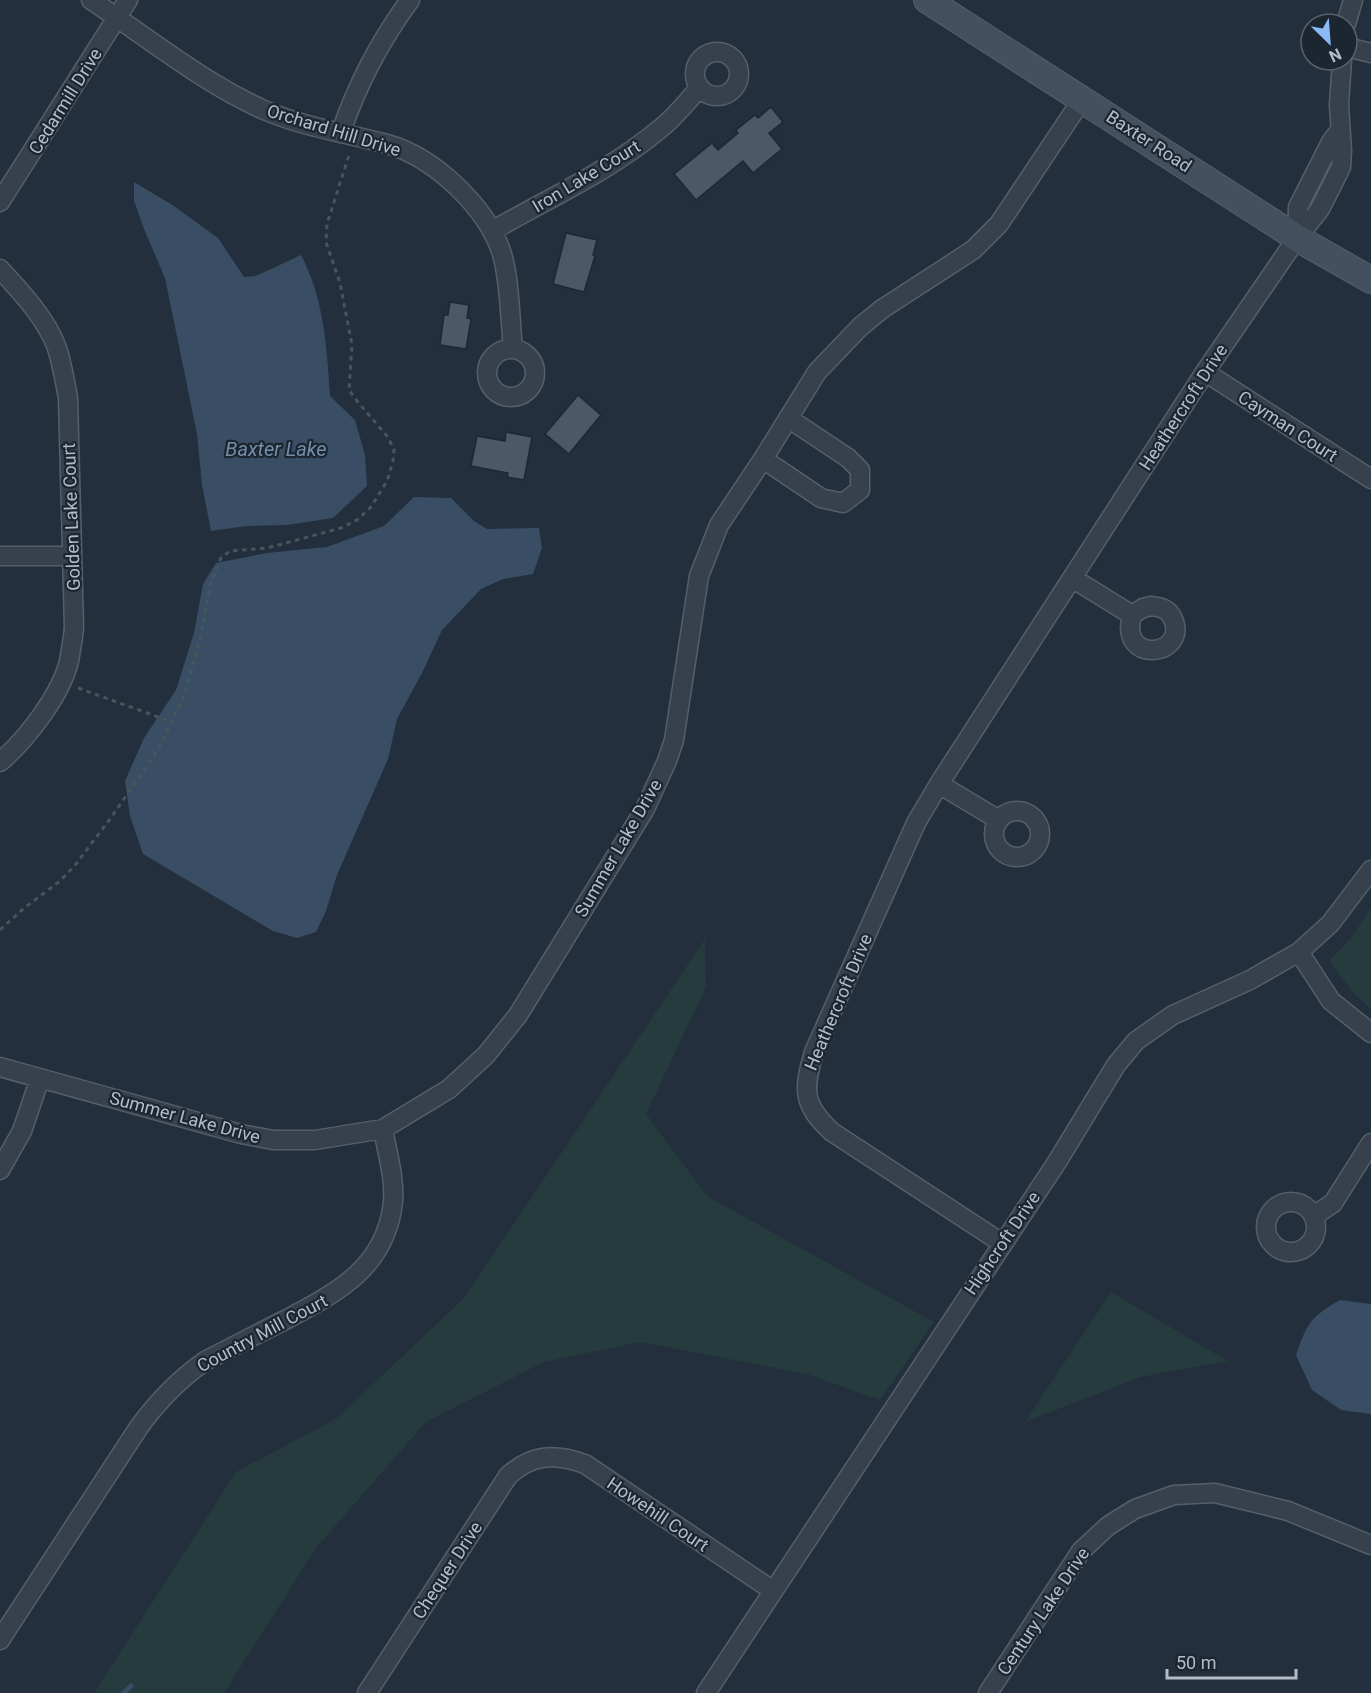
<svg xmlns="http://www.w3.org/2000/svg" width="1371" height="1693" viewBox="0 0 1371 1693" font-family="Roboto,sans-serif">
<rect width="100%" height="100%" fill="#232f3c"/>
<path fill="#253b3d" d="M1371,908v101l-15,-13 -27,-35 21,-22z
M705,939l1,48 -60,127 61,82 227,126 -54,78 -73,-26 -167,-32 -96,20 -118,60 -110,126 -92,145h-130l142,-221 101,-54 127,-120z
M1111,1292l117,69 -88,16 -115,45z"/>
<path fill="#394e65" d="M134,182l40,24 44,32 26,39 12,-1 45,-21c23,44 26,93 29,141l25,24 10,35 2,31 -34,32 -46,7 -41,1 -35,5 -9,-46 -5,-51 -32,-156 -21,-49 -10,-28z
M414,497l37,1 23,23 13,8 52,-1 3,20 -9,26 -30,5 -22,10 -39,41 -20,43 -25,46 -9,40 -51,116 -11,36 -10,21 -19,6 -24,-7 -130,-77 -13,-38 -5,-35 19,-43 32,-48 18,-57 9,-49 13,-21 51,-10 60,-6 57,-21z
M1340,1300l31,4v110l-30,-4 -29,-20 -16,-35c11,-31 14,-38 44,-55z"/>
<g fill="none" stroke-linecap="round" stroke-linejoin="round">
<path stroke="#394e65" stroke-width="5" d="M124,1693l7,-7"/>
</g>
<path fill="#4c5867" stroke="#1e2833" stroke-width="1.5" d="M771,107l12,15 -14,11 13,16 -29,24 -10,-12 -47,39 -22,-26 38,-31 6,7 20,-17 -2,-3 19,-15 3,3z
M566,233l31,7 -4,15 2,1 -11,36 -31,-8z
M450,302l19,3 -2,13 4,1 -5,30 -26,-4 4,-30h4z
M578,395l23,20 -32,39 -24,-20z
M506,432l26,5 -8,43 -17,-3 1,-4 -37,-7 6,-30 28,5z"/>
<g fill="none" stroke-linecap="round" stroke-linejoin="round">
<g stroke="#555f6a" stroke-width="21">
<path id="minor" d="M91,0c56,37 111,82 173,110 39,17 82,23 123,34 47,13 100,63 115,110 8,27 8,66 11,95
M1346,24l7,-24
M1347,47l24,6
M695 74a22 22 0 1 1 44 0a22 22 0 1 1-44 0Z
M341,132c16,-47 39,-91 69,-132
M0,202l128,-202
M492,231c57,-33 118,-60 169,-103 14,-11 26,-26 38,-40
M1297,238l1,-31 33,-65 9,-12
M0,269c21,23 46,49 57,79 5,16 8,33 11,50l6,230c-1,11 -3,22 -5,33 -8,34 -43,79 -69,101
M487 373a24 24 0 1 1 48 0a24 24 0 1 1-48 0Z
M1205,372l166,107
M763,459l58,39 22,5 17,-13v-20l-12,-12 -60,-40
M0,556h71
M1072,578l60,37
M1151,606c10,1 18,3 22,13 16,37 -55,47 -41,-4l11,-7z
M939,784l60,36
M994 834a23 23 0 1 1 46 0a23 23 0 1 1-46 0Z
M1299,952l32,49 40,32
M0,1067l241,67 32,6h42l68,-11 66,-40 37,-34 32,-40 127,-206 22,-48 7,-21 25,-164 20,-51 44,-66 54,-87 43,-45 22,-18 91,-59 26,-26 84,-126
M0,1170l22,-39 18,-53
M1266 1227a25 25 0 1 1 50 0a25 25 0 1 1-50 0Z
M1314,1216l19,-13 38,-60
M1002,1243l-170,-111c-30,-28 -29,-42 -18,-80l102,-229 23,-39 266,-412 92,-134 23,-29 21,-42 1,-16 -3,-46 3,-45
M0,1640l139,-213c19,-26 39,-47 66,-66 27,-14 54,-28 82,-42 51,-27 99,-52 106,-117 2,-24 -6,-50 -10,-73
M367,1693l141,-217c24,-22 47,-23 77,-12l187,126
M706,1693l351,-531 59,-97 20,-24 37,-26 77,-35 49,-28 31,-28 41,-54
M988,1693l93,-142 27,-25 27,-17 39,-14 41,-2 73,18 83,34"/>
</g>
<g stroke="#555f6a" stroke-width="28">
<path id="secondary" d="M927,0l370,238 74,42"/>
</g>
<path stroke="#43585a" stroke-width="3" stroke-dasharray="4.5 4.5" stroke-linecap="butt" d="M78,688l94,34
M0,930l23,-21 37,-28 16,-17 34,-45 49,-71 25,-52 17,-61 10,-53 10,-24 9,-7 37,-3 74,-20 16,-8 14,-13 16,-26 6,-20 1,-12 -7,-13 -30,-35 -8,-11 3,-45 -12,-62 -14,-41 1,-18 23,-72"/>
<use href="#minor" stroke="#37414c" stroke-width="18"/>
<use href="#secondary" stroke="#45505f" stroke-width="26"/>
</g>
<g text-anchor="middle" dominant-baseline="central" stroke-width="4.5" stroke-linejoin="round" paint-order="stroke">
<g font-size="18" fill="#b3bcc7" stroke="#1c2631">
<text transform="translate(65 101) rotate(-58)">Cedarmill Drive</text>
<text transform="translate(334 130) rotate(17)">Orchard Hill Drive</text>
<text transform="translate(1149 141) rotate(33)">Baxter Road</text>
<text transform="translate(586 176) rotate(-31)">Iron Lake Court</text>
<text transform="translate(1183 407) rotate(-57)">Heathercroft Drive</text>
<text transform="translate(1288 426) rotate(33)">Cayman Court</text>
<text transform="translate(71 517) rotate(-92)">Golden Lake Court</text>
<text transform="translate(618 848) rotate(-60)">Summer Lake Drive</text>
<text transform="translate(838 1002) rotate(-67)">Heathercroft Drive</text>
<text transform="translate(185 1117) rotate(15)">Summer Lake Drive</text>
<text transform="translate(1002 1243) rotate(-56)">Highcroft Drive</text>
<text transform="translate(262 1333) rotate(-28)">Country Mill Court</text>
<text transform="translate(658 1514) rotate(34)">Howehill Court</text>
<text transform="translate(447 1570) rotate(-57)">Chequer Drive</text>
<text transform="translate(1043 1611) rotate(-56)">Century Lake Drive</text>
</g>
<g font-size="20" font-style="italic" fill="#738eaa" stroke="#1c2631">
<text x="276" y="449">Baxter Lake</text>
</g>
</g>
<g transform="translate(1329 42) rotate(155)"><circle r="28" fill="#1c2631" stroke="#58626d" stroke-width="1.5"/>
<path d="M0-4.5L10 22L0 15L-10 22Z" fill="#89b9f6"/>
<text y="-9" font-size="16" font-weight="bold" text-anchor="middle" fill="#b3bcc7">N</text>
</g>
<path d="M1167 1669v9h129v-9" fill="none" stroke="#b3bcc7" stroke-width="3"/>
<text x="1176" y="1669" font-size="18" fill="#b3bcc7" stroke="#1c2631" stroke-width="4.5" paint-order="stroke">50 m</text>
</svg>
